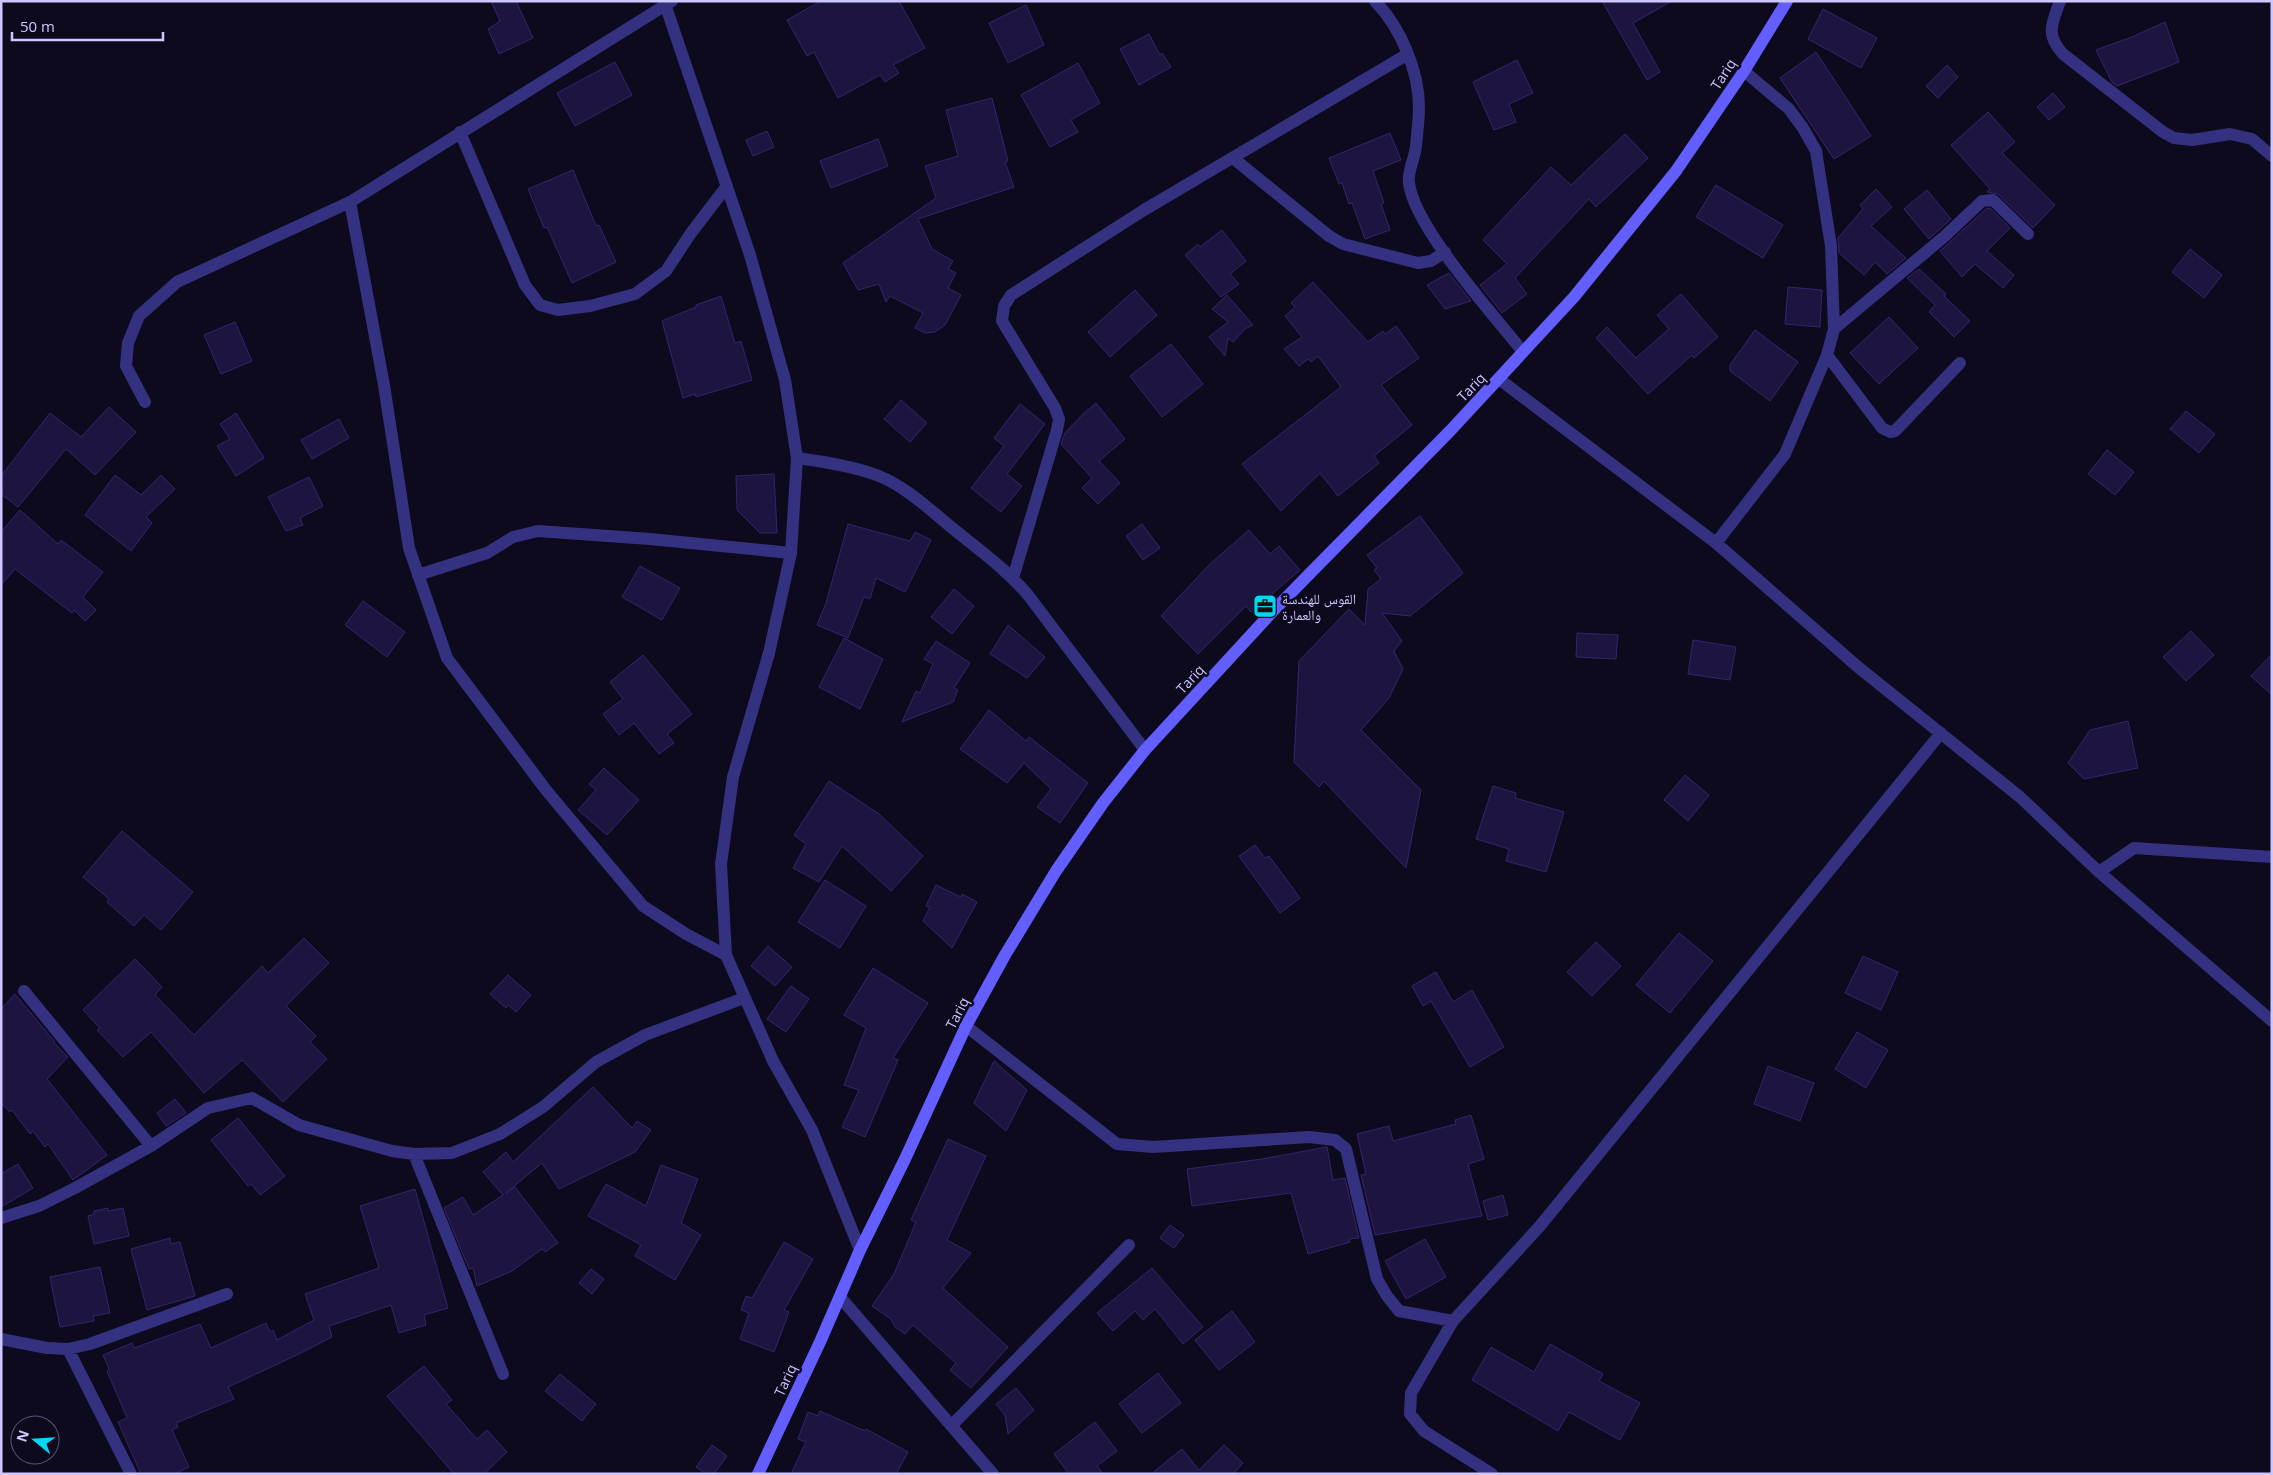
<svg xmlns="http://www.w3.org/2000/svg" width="2273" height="1475" viewBox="0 0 2273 1475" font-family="'Open Sans','Noto Naskh Arabic',sans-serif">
<rect width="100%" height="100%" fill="#0e0a1e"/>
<path fill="#1e1440" stroke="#34246e" d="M491,1h25l17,37 -34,16 -11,-25 12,-8z
M821,1h78l26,47 -32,17 6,8 -14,9 -5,-7 -42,23 -24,-46 -7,4 -20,-36z
M1602,1h70l-39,22 27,49 -13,8z
M1026,5l18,40 -36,18 -19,-40z
M1823,9l54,29 -16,30 -53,-29z
M2165,22l14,40 -62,24 -5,-4 -16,-32 36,-13z
M1149,34l11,21 2,-2 9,14 -32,18 -19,-36z
M1816,52l55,84 -37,23 -54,-81z
M1517,60l16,33 -24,11 7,18 -22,8 -21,-48z
M615,62l17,33 -57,31 -18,-33z
M1078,63l22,40 -29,17 7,12 -28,15 -29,-52z
M1947,65l11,12 -20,21 -12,-12z
M2053,93l12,14 -16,13 -12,-13z
M992,98l16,63 -3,1 9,25 -96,32 14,30 21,12 -5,8 8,4 -8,15 13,7 -16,30 -10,7 -10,1 -10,-5 8,-15 -33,-17 -4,6 -7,-18 -21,6 -15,-27 93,-65 -11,-32 33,-10 -12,-46z
M1988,112l27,30 -13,11 53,52 -22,23 -35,-34 -11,-2 3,-3 -39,-44z
M767,131l7,16 -21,9 -7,-16z
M1390,133l11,27 -28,11 11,32 -3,1 9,26 -25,9 -13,-36 -3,1 -7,-21 -3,1 -10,-26z
M1625,134l23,24 -52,49 -7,-8 -74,79 12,16 -25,19 -22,-28 27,-21 -24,-24 68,-73 20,18z
M878,139l10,27 -57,22 -11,-27z
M573,170l23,56 3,-1 17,37 -44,21 -25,-56 -3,1 -16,-39z
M1716,185l67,40 -20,33 -67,-41z
M1876,189l16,18 -21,19 35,32 -19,16 -12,-12 -11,13 -25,-22 -1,-15 25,-29 -3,-4z
M1927,190l24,29 -22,20 -25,-30z
M1990,208l20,20 -23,23 27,24 -11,13 -28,-24 -13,13 -22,-26 46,-42z
M1222,230l24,31 -16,13 9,10 -18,13 -36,-42 13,-11 2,3z
M2190,249l32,26 -18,23 -32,-26z
M1919,269l27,25 -2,2 26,25 -16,16 -25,-25 6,-7 -28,-27z
M1449,273l22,28 -26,8 -18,-24z
M1313,282l55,60 15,-11 2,3 11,-8 23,32 -38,27 31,40 -38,31 5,7 -41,33 -18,-23 -39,38 -39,-47 99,-77 -23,-31 -7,6 -3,-3 -9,7 -15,-17 18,-12 -17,-21 10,-9 -4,-4z
M1788,287l34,3 -2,37 -35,-3z
M1135,290l22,25 -47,42 -22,-25z
M1681,294l37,43 -24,21 -2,-3 -44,39 -52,-56 11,-11 29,31 33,-29 -12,-14z
M1227,295l26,30 -8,4 -12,13 -5,-4 -3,18 -16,-19 19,-15 -16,-13z
M721,296l14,47 6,-2 11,39 -56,17 -1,-3 -12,4 -21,-77 34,-14v-2z
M1889,317l29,31 -39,36 -29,-31z
M235,322l17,39 -31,13 -17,-39z
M1755,330l43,32 -28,39 -40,-30v-6z
M1171,344l32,40 -41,33 -32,-41z
M901,400l26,23 -17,19 -26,-23z
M1096,403l29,36 -26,22 21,22 -22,21 -16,-16 10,-10 -31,-34 4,-11 18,-19z
M1020,404l25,20 -38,50 15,12 -21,26 -30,-24 33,-42 -10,-8z
M109,407l27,25 -41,43 -29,-26 -48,58 -17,-13v-18l49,-63 31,24z
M2186,411l29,23 -16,19 -29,-24z
M236,413l28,45 -28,18 -19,-30 13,-7 -10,-15z
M339,419l10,19 -37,21 -11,-19z
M2107,450l27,22 -19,23 -27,-21z
M774,474l3,59h-17l-23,-23 -1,-34z
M115,475l26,20 20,-20 14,14 -29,28 6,6 -21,28 -46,-36z
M309,477l14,29 -23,12 3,7 -17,6 -18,-34z
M20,510l38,34 3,-4 42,32 -20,25 13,13 -11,11 -11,-11 -2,3 -57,-44 -14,16v-53z
M1420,516l43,57 -53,43 -28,-3 20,28 -8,10 9,18 -14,29 -28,32 60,60 -15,78 -82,-87 -5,6 -25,-25 5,-101 50,-52 16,16 3,-36 13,-10 -7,-9 3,-2 -10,-13z
M848,524l62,17 5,-9 16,8 -26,52 -29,-14 -6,21 -6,-2 -16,41 -31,-13 9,-22z
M1142,524l18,24 -17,12 -17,-24z
M1249,530l21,24 9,-8 21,24 -49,42 -5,-6 -48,48 -37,-38 49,-52z
M640,566l40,22 -18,32 -40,-23z
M954,589l20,17 -22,28 -21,-17z
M363,601l42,31 -18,25 -42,-32z
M1008,625l37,32 -18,21 -37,-24z
M2191,631l23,24 -28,26 -23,-24z
M1577,633l41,2 -2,24 -40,-2z
M844,638l39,21 -23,50 -41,-22z
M1693,640l43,7 -6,33 -42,-6z
M936,641l34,22 -16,25 4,2 -5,12 -51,20 14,-31 4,2 13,-29 -9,-5z
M2272,654v41l-21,-19z
M643,655l49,59 -25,20 7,9 -15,11 -25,-31 -15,12 -16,-21 20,-15 -13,-17z
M989,710l37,31 3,-4 59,46 -28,40 -23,-16 14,-18 -27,-26 -17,20 -47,-34z
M2128,721l10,47 -54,11 -16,-16 22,-33z
M604,768l35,32 -32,35 -29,-25 18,-20 -7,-6z
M1685,775l24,20 -21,26 -24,-21z
M829,781l50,33 44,42 -32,35 -49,-45 -23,36 -26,-14 13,-24 -12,-9z
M1493,786l23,7 -1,5 49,14 -18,60 -40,-11 3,-12 -33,-10z
M122,831l71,61 -32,38 -17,-15 -10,11 -27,-24 2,-3 -26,-22z
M1255,845l10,13 4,-2 31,42 -20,15 -41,-57z
M825,880l41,26 -26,42 -42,-26z
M936,885l25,12 1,-3 15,8 -25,46 -29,-27 7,-14 -4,-1z
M1679,933l34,28 -43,52 -34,-28z
M304,938l25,25 -43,43 30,30 -6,6 17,17 -44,43 -41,-42 -38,33 -53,-61 -28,25 -26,-27 3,-2 -17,-18 52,-51 27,28 -7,8 39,40 68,-69 6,7z
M1596,942l25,24 -29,30 -25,-24z
M768,946l24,21 -17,19 -24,-20z
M1863,956l35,16 -17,38 -36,-17z
M873,968l55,35 -35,55 5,2 -33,77 -23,-10 17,-37 -15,-5 22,-57 -22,-13z
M1436,972l17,30 19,-12 32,57 -34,20 -39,-66 -8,5 -11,-20z
M508,975l23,20 -15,17 -8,-7 -2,3 -16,-14z
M791,986l18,13 -23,33 -19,-13z
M15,994l40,48 -1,1 14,14 -21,22 60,76 -34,25 -25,-36 -3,3 -12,-16 -3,3 -18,-24 -2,2 -9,-9v-94z
M1857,1032l31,18 -22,38 -31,-19z
M994,1061l33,29 -21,41 -32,-28z
M1768,1066l46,17 -14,38 -46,-17z
M593,1087l39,41 5,-7 14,9 -16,22 -76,37 -17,-26 -36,30 9,-6 43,56 -13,9 -3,-3 -30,22 -35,15 -4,-18 -4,1 -25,-61 19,-11 10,18 30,-20 -20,-23 23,-20 7,10z
M175,1099l11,14 -20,13 -9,-13z
M1471,1115l13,44 -16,5 14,52 -107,19 -14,-60 5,-1 -9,-40 32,-8 4,15 63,-17 -1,-4z
M238,1118l47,58 -25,19 -9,-11 -3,2 -37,-46z
M948,1139l38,17 -39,84 24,13 -28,35 65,59 -37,41 -21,-18 6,-7 -43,-38 -8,9 -10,-7 -4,-8 -19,-13 22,-32 22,-52 -5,-2z
M1327,1147l6,33 12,-2 14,60 -10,1 1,3 -42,12 -17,-61 -99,13 -5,-37 75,-10z
M18,1164l15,24 -32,19v-33z
M661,1165l37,14 -17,44 20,12 -26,45 -40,-24 6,-11 -53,-29 18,-32 40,22z
M415,1189l33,119 -24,7 2,10 -27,8 -8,-28 -62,21 3,11 -33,17 -71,33 6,12 -58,24 2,4 -6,3 17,37 -15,7h-33l-23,-52 9,-4 -20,-47 2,-2 -6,-14 29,-12 2,5 66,-24 11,24 55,-25 4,9 3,-2 4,10 37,-20 -9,-26 74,-26 -19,-62z
M1503,1195l5,20 -20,5 -5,-19z
M108,1208v3l15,-3 6,28 -35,8 -6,-28 6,-2v-3z
M1170,1225l14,10 -10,13 -14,-10z
M170,1238l1,6 9,-2 15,54 -48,14 -16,-61z
M1425,1239l21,38 -40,22 -21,-38z
M784,1242l29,17 -29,51 5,2 -15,40 -34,-13 9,-26 -8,-3 5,-14 6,2z
M100,1267l10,46 -17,3 1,5 -34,6 -10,-50z
M1152,1268l51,59 -20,17 -28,-35 -12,11 -8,-9 -22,20 -16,-18z
M591,1269l13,10 -12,15 -13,-11z
M1232,1311l23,31 -36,28 -24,-30z
M1550,1344l53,30 -4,7 41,22 -20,37 -51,-28 -11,19 -86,-51 19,-33 43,25z
M424,1366l28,34 -6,4 31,35 10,-9 20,22 -23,22h-30l-67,-78z
M1158,1373l23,30 -39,30 -23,-29z
M560,1374l36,30 -14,17 -37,-30z
M1016,1388l18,22 -26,24 -3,-19 -9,-11z
M820,1411l45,20 1,-2 42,23 -12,22h-105l15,-32 -8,-3 10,-27 10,4z
M1095,1422l22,29 -20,15 6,8h-34l-15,-20z
M712,1445l15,11 -13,18h-8l-10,-7z
M1224,1445l19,18 -10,11h-82l31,-25 17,21z"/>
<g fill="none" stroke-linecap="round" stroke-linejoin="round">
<path stroke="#353181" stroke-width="12" d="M1375,1c26,27 44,70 44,107 0,12 -2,26 -3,38 -1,12 -9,26 -7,37 5,44 85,132 114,169
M2060,1c-8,23 -15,33 3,53l100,78 11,6 18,2 38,-6 22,5 20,17
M460,132l65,153 15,20 18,5 32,-4 45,-12 31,-23 25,-38 36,-47
M1233,158l96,78 14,8 75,19 13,-2 14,-9
M350,202l34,183 25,163 38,110 99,132 97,116 43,28 40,21
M1834,329l111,-93 37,-35 11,-1 35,34
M1827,355l55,73 8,4 5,-1 65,-68
M1499,379l217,164 142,124 162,130 79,75 173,149
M145,402l-19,-36 2,-23 11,-27 38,-34 173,-80 322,-201
M797,458c27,4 56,8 82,18 27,11 49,32 72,51 27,22 54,41 77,68l117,155
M1716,543l69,-89 42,-99 7,-26 -3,-83 -15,-95 -13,-23 -14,-19 -45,-38
M418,575l69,-22 26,-16 25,-6 112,8 141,14
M1013,578l44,-148 2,-11 -4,-11 -53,-87 2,-15 7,-11 133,-85 264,-156
M2099,872l35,-24 138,9
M24,991l127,155
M966,1026l151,118 36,3 156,-10 26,3 11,9 31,130 10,17 12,15 54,10 87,-95 401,-493
M414,1154l89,220
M1,1218l38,-12 36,-18 76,-42 57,-38 44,-10 47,27 93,26 22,3 38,-1 48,-19 43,-27 53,-45 49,-27 99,-37
M1453,1321l-42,72 -1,21 14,17 68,43
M1,1339l46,9 21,1 63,125
M68,1349l22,-5 137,-50
M952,1425l177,-180"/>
<path stroke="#353181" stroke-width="12" d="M664,1l86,254 35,125 12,78 -6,95 -22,100 -36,124 -12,87 5,91 47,106 39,69 48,120
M840,1297l153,177"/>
<path stroke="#635eff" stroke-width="12" d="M758,1474l62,-132 40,-92 45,-91 61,-133 39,-71 51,-84 47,-68 42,-53 128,-139 177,-180 124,-134 102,-126 68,-100 43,-70"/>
</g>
<defs>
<g id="office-square" transform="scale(1.25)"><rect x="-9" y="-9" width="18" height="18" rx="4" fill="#00d7f2" stroke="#0e0a1e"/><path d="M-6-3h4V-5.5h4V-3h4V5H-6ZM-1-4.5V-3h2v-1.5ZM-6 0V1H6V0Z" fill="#111"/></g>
</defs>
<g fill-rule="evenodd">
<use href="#office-square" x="1265" y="606"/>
</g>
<g text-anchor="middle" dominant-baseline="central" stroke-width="5" stroke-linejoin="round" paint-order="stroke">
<g font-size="14" fill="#cec7ff" stroke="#0e0a1e">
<text transform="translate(1723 74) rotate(-57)">Tariq</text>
<text transform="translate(1471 387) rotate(-46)">Tariq</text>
<text transform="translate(1190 679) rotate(-47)">Tariq</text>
<text transform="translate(957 1013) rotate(-63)">Tariq</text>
<text transform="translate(785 1380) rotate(-65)">Tariq</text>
</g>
<g font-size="14" fill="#cec7ff" stroke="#0e0a1e" text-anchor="start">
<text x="1282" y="598">القوس للهندسة<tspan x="1282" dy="16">والعمارة</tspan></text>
</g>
</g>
<rect width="2273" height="1475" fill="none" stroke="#cec7ff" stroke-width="5"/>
<g transform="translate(35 1440) rotate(288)"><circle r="24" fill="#0e0a1e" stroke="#5b5678"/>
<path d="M0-4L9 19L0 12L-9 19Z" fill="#00d7f2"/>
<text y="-8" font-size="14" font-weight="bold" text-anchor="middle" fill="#cec7ff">N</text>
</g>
<path d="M12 32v8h151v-8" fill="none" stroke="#cec7ff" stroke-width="2.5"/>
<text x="20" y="32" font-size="15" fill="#cec7ff" stroke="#0e0a1e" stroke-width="4" paint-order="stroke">50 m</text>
</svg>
